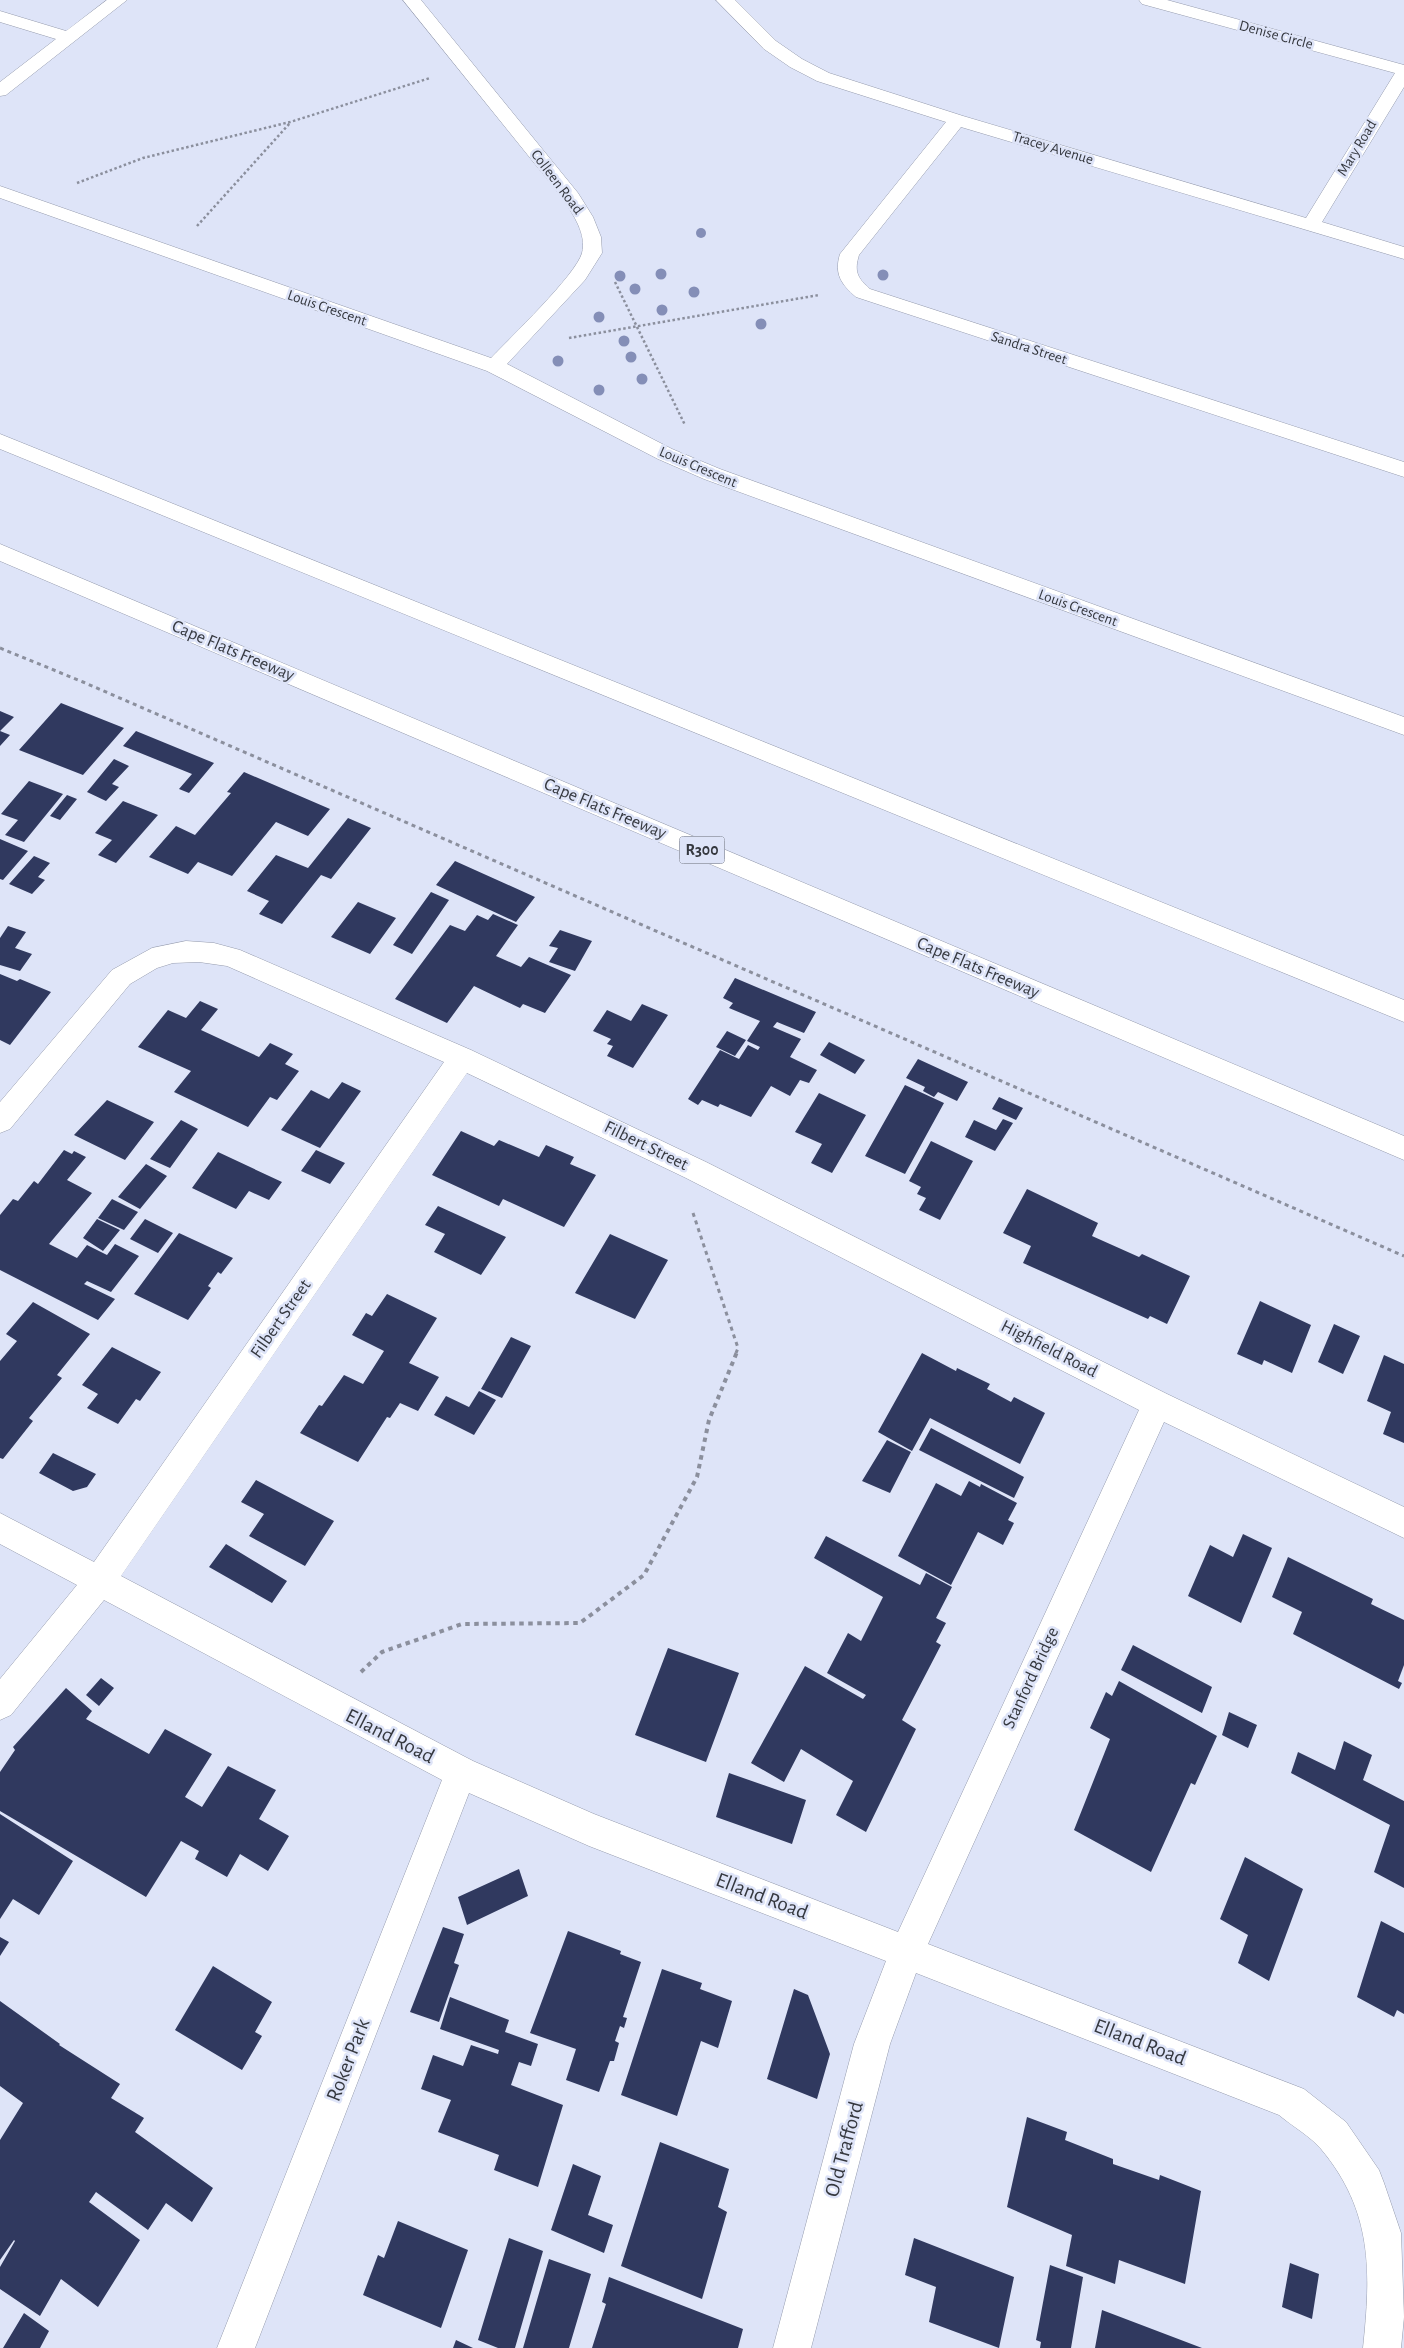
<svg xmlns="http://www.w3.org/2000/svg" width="1404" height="2348" viewBox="0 0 1404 2348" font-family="'Alegreya Sans',sans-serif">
<rect width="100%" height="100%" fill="#dee4f8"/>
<path fill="#30395f" d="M61,703l63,25 -41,47 -64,-25z
M0,711l14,6 -14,14z
M0,731l10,4 -10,11z
M136,731l78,32 -25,30 -10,-4 13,-15 -69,-28z
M114,759l15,7 -17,18 7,3 -13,14 -19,-9z
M244,772l86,37 -22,27 -32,-14 -44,54 -34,-14 -10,12 -39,-17 27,-31 19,9 36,-42 -4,-1z
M29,781l34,13 -39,48 -19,-7 13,-15 -17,-6z
M67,795l10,4 -17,21 -10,-4z
M123,801l35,14 -42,48 -18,-8 14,-15 -17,-7z
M348,818l23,10 -40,51 -10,-4 -39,49 -23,-10 10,-13 -22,-10 29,-36 32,13z
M0,839l28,12 -25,29 -3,-1z
M34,856l16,7 -12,14 7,3 -13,14 -23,-10z
M455,861l80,36 -19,25 -80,-37z
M431,892l18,8 -37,54 -19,-9z
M358,902l38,16 -26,36 -39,-17z
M493,914l25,11 -22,31 25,11 8,-10 42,18 -26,38 -22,-9 -3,4 -46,-22 -27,37 -52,-24 55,-74 15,6 12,-16 11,5z
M8,926l18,6 -11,16 17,6 -12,17 -20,-6v-27z
M560,930l32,11 -17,30 -26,-9 9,-14 -9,-2z
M0,974l17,7 3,-2 31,13 -41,53 -10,-5z
M735,978l81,34 -12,21 -27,-11 -4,5 28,12 -11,18 27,13 -8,13 -9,-3 -10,16 -19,-10 -20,31 -31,-13 -2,3 -16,-7 -4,5 -10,-6 32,-49 19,9 9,-14 10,5 2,-3 -13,-6 13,-20 -31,-13 4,-5 -10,-5z
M200,1001l18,8 -17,21 58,27 11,-14 23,11 -8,10 14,7 -22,29 -7,-3 -22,30 -74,-35 17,-21 -53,-24 30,-37 18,8z
M642,1004l26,11 -35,53 -26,-12 6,-10 -6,-2 4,-5 -18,-8 14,-21 24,11z
M727,1031l19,9 -11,16 -19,-9z
M829,1042l36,18 -10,14 -35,-19z
M918,1059l50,23 -11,19 -19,-9 -4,5 -11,-6 2,-4 -19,-9z
M342,1082l19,9 -41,57 -39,-18 30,-40 18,9z
M905,1085l39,18 -39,71 -40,-18z
M819,1093l47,22 -34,58 -21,-10 11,-19 -27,-12z
M999,1097l24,11 -7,12 -24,-11z
M107,1100l47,22 -29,38 -51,-25z
M1003,1119l10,4 -18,28 -30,-14 9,-17 22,10z
M181,1120l17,9 -28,39 -20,-9z
M461,1131l33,15 5,-6 40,17 7,-12 28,12 -4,7 26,11 -32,52 -61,-28 -4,7 -67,-31z
M931,1141l42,20 -33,59 -21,-10 7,-12 -9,-4 4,-7 -12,-6z
M64,1150l8,4 2,-3 12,6 -19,23 25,13 -43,51 28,14 10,-13 20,10 8,-11 24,12 -28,36 -24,-11 -3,3 31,15 -17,21 -98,-50v-55l13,-16 5,2 16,-20 4,3z
M316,1150l29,13 -15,21 -29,-13z
M218,1152l64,30 -13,18 -20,-9 -13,18 -44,-21z
M146,1164l21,12 -27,33 -22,-12z
M1027,1189l71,34 -6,13 47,21 3,-3 48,22 -23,48 -17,-8 -2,3 -125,-56 8,-17 -28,-13z
M112,1199l26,13 -14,18 -26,-12z
M438,1206l68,31 -25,38 -47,-23 11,-18 -20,-9z
M97,1219l23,11 -17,21 -20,-13z
M145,1219l28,14 -15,20 -28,-14z
M179,1233l54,25 -12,16 -3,-2 -10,14 3,2 -23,32 -54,-26z
M610,1234l58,26 -33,59 -60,-26z
M387,1294l50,24 -28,45 30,14 -21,34 -18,-8 -10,15 -3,-1 -29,45 -58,-29 19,-28 3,1 22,-31 19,9 21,-33 -32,-16 14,-22 6,3z
M1260,1301l51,24 -19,48 -28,-13 -2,5 -25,-11z
M33,1302l57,32 -33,41 5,3 -33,40 4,3 -30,38 -3,-1v-97l17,-20 -11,-7z
M1334,1324l26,12 -17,38 -25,-12z
M511,1337l20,9 -29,52 -21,-9z
M112,1347l49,25 -21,29 -4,-2 -18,25 -31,-16 11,-14 -16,-9z
M922,1353l34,18 1,-3 33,16 -3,5 24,13 3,-5 31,16 -25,51 -90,-46 -18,33 -34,-19z
M1384,1355l20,9v79l-21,-9 8,-22 -24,-11z
M479,1391l17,9 -22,35 -40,-20 12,-19 23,11z
M931,1428l93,49 -10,21 -95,-48z
M887,1440l24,12 -21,41 -28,-12z
M53,1453l43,21 -9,13 -14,4 -34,-18z
M256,1480l78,41 -29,45 -56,-30 15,-22 -23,-12z
M969,1481l11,6 1,-3 36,19 -9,17 6,3 -11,22 -25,-13 -27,53 -53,-29 38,-73 25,13z
M1243,1534l29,14 -31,75 -53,-27 22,-51 23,12z
M826,1536l94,49 6,-12 26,14 -16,31 10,5 -10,19 5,3 -39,75 14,9 -50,103 -30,-17 17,-34 -52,-32 -17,33 -33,-19 54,-97 58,33 3,-4 -39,-22 21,-40 13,8 22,-44 -69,-39z
M226,1544l61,37 -15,22 -63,-36z
M1288,1557l85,42 -2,5 33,16v45l-6,16 4,2 -3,6 -106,-55 9,-22 -30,-15z
M1133,1645l79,42 -10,26 -81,-43z
M668,1648l71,25 -33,89 -71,-27z
M101,1678l13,10 -15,18 -13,-11z
M1119,1681l98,55 -22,49 -4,-2 -40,89 -77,-42 36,-91 -20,-11 16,-36 6,4z
M66,1688l26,23 -6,8 63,35 16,-25 47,25 -27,43 17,10 26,-41 48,24 -17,29 30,17 -21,35 -28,-17 -13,23 -32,-18 4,-8 -18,-10 -35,56 -146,-86v-39l15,-22 -2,-3z
M1229,1712l28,13 -9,23 -26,-13z
M1344,1741l28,14 -9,25 41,21v87l-30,-16 16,-47 -99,-52 7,-21 37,18z
M729,1773l77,27 -14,44 -76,-27z
M0,1814l73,47 -34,54 -26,-16 -13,20z
M1245,1857l58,32 -34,92 -31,-18 10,-28 -28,-16z
M519,1869l9,27 -61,29 -9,-28z
M1381,1921l23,12v81l-7,-4 -3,7 -37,-20z
M443,1927l21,7 -10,29 5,2 -20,57 -29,-10z
M568,1931l53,20 -1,3 21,8 -18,55 4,1 -3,10 -4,-2 -5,15 4,2 -5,18h-4l-11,31 -33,-12 10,-31 -46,-16z
M0,1937l9,5 -9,14z
M213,1966l59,36 -17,30 7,4 -20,34 -67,-40z
M662,1969l40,14 -2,6 32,12 -14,47 -17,-7 -24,75 -56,-21z
M794,1989l14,6 22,59 -13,45 -50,-20z
M450,1997l59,23 -4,12 33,12 -7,22 -12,-4 -8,23 52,20 -25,82 -44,-17 5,-15 -61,-23 13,-32 -30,-11 12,-34 30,11 8,-21 27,9 1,-4 -59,-21z
M0,2001l60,43 -1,1 61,39 -9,14 33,20 -9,14 78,56 -21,34 -26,-19 -18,27 -52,-38 -7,10 51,38 -42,67 -37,-28 -21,37 -40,-27v-22l15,-26 -1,-1 -14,20v-120l23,-37 -23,-17z
M1027,2117l40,15 -2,8 48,19v5l46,16 1,-5 41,16 -16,93 -66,-24 -4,24 -49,-18 6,-31 -65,-28z
M660,2142l69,27 -11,38 9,5 -25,87 -81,-33z
M573,2164l28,12 -13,39 25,10 -9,28 -53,-23z
M398,2221l70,29 -27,78 -78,-33 15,-40 6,3z
M509,2238l34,13 -28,97h-17l-20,-8z
M914,2238l100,39 -15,71 -70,-26 7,-35 -31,-12z
M549,2259l42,15 -22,74h-46z
M1290,2263l29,11 -7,45 -30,-12z
M1050,2265l33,12 -12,71h-31l1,-6 -5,-2z
M609,2277l134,52 -5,19h-146l14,-44 -4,-2z
M1102,2310l100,38h-107z
M24,2313l25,18 -9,17h-37z
M456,2340l17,8h-20z"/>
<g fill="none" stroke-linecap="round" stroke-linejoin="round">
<g stroke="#959bad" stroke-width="1">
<path id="street" d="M107,0h20l-121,95 -6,1v-14l56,-43 -56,-17v-11l66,20z
M403,0h18l157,193 15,24 8,20 1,16 -17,27 -78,84 165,85 48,20 684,248v18l-700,-256 -46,-20 -171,-88 -487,-173v-12l491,172c18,-19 85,-83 91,-105 5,-19 -9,-38 -18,-53z
M716,0h19l41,41 26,18 27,14 134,43 343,102 89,-145 -253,-69 -3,-4h28l237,65v22l-82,135 82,25v12l-443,-132 -102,128c-5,16 -2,23 11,34l534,173v15l-548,-180c-15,-13 -22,-23 -16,-43l106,-132 -129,-41 -27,-14 -26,-18z
M186,941l28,2 26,7 231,100 235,112 461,232 237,113v31l-240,-116 -236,522 376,145 42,33 33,48 5,13 17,50 3,84 -3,31h-38c8,-76 10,-137 -42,-199 -11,-13 -29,-23 -42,-34l-363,-142 -26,71 -79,304h-38l81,-304 32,-83 -297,-115 -120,-53 -214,555h-38l225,-568 -338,-180 -93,115 -11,5v-41l77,-94 -77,-41v-31l94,49 350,-500 -217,-96 -28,-4 -26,1 -16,5 -27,16 -120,145 -10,4v-31l112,-132 40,-22zM467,1073l219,105 453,232 -241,522 -304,-118 -121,-53 -352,-185z"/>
</g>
<g stroke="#959bad" stroke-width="1">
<path id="highway" d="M0,434l1404,566v22l-1404,-573z
M0,544l1404,592v24l-1404,-599z"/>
</g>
<path stroke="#8b8f9d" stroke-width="2.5" stroke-dasharray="2.5 2.5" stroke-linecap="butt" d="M77,183l66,-25 147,-36 140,-44
M197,226l93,-103
M615,282l70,143
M569,338l250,-43"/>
<path stroke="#8b8f9d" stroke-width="3" stroke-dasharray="4 4" stroke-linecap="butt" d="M0,648l83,34 1321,574
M693,1213l45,135 -2,5"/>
<path stroke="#8b8f9d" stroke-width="4" stroke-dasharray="4.5 4.5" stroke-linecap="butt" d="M361,1672l21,-20 80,-28 118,-1 64,-48 53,-98 12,-57 28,-68"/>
<use href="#street" fill="#fff" fill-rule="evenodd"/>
<use href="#highway" fill="#fff" fill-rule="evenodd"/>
</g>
<g fill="#848eb7">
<circle cx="701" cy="233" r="5"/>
<circle cx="661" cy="274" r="5.5"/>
<circle cx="883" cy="275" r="5.5"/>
<circle cx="620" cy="276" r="5.5"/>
<circle cx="635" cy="289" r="5.5"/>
<circle cx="694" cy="292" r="5.5"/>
<circle cx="662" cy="310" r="5.5"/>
<circle cx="599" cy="317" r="5.5"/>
<circle cx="761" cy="324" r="5.5"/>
<circle cx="624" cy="341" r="5.5"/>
<circle cx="631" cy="357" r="5.5"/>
<circle cx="558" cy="361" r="5.5"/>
<circle cx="642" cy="379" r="5.5"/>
<circle cx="599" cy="390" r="5.5"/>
</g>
<g text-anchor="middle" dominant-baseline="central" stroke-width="5" stroke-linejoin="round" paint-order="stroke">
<g font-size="15" fill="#35383f" stroke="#dee4f8">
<text transform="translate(1276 35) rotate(15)">Denise Circle</text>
<text transform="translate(1053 148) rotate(17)">Tracey Avenue</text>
<text transform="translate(1357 148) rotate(-59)">Mary Road</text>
<text transform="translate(557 182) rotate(53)">Colleen Road</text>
<text transform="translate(327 308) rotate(19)">Louis Crescent</text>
<text transform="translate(1029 348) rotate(18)">Sandra Street</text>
<text transform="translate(698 467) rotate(23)">Louis Crescent</text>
<text transform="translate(1078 608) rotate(20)">Louis Crescent</text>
</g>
<rect fill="#dee4f8" stroke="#686c76" stroke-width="1" x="679.5" y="836.5" width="45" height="27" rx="4"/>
<g font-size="16" font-weight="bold" fill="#35383f">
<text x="702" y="850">R300</text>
</g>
<g font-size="18" fill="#35383f" stroke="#dee4f8">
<text transform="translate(233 651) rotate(23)">Cape Flats Freeway</text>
<text transform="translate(605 809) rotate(23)">Cape Flats Freeway</text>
<text transform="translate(978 968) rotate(23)">Cape Flats Freeway</text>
<text transform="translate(646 1146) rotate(26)">Filbert Street</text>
<text transform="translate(281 1319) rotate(-55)">Filbert Street</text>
<text transform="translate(1049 1349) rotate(27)">Highfield Road</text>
<text transform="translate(1031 1678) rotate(-65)">Stanford Bridge</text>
</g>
<g font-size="21" fill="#35383f" stroke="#dee4f8">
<text transform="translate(390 1736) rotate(27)">Elland Road</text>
<text transform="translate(762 1896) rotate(21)">Elland Road</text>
<text transform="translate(1140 2042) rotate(21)">Elland Road</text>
<text transform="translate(348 2060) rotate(-69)">Roker Park</text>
<text transform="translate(844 2149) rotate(-75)">Old Trafford</text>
</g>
</g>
</svg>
